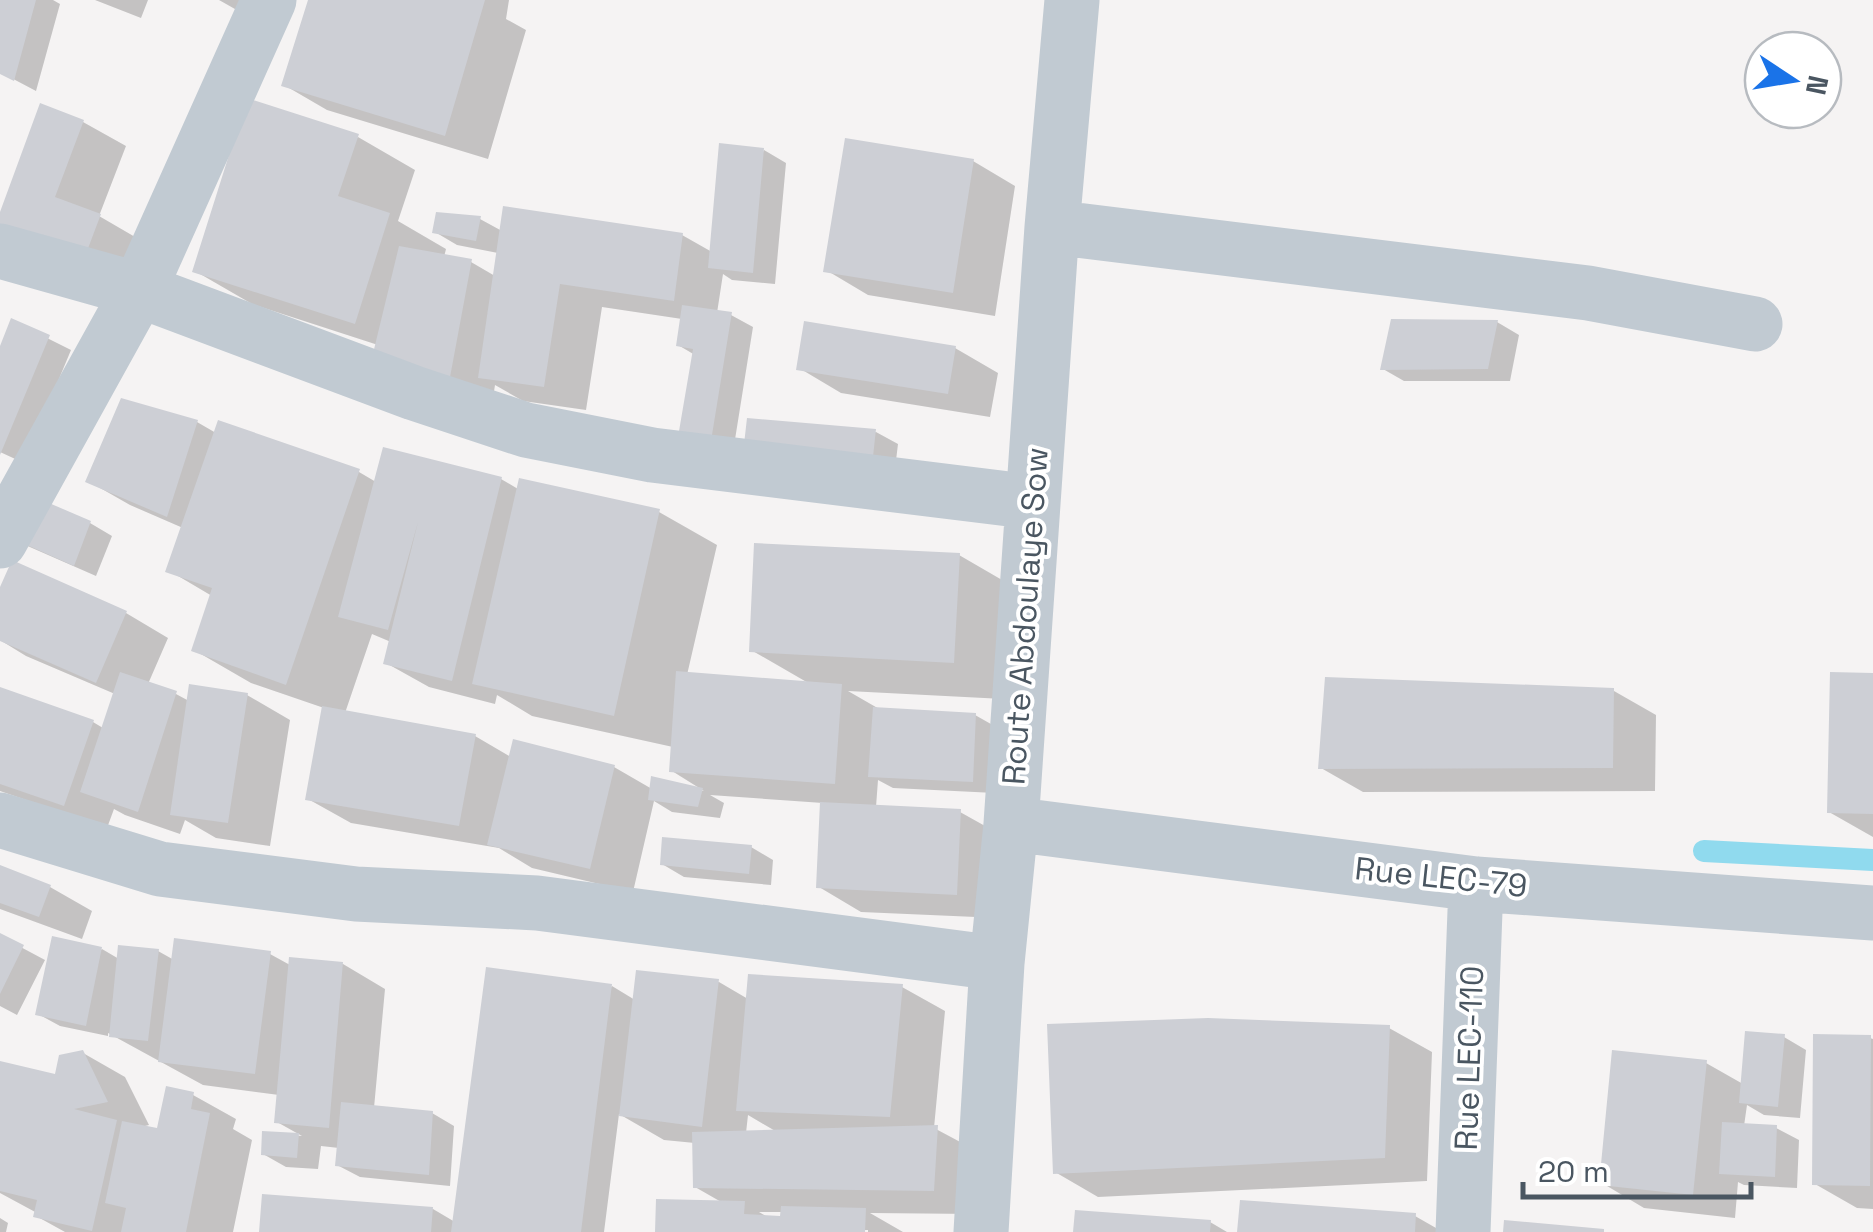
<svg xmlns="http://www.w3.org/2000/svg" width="1873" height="1232" viewBox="0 0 1873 1232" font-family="'Space Grotesk',sans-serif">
<rect width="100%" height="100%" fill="#f5f3f3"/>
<path fill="#0003" fill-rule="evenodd" d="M0,0h53l7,4 -24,87 -36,-19z
M95,0h53l-7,18z
M219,0h30l-7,13z
M311,0h198l-3,19 20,11 -38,129 -161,-49 -43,-25z
M42,106l41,16 43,24 -27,70 43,25 -15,41 -127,-63z
M358,137l57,33 -17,51 48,28 -2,8 27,5 24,14 3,-23 -41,-8 -22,-13 45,-13 22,12 180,4 30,17 52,-102 22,13 -11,121 -43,-4 -9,-6 -6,39 14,2 22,12 -20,125 -30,-4 -8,-93 -17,-10 4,-26 -80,-12 -16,103 -63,-9 -28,-16 -4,26 -113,-66 -126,-41 -57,-33z
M973,161l42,25 -20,130 -127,-21 -42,-25z
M13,321l58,29 -47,113 -24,-11v-99z
M1497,322l22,13 -9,46h-106l-21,-12z
M955,348l43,25 -8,44 -149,-24 -42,-25z
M197,422l19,11 4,-9 139,48 17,10 125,-3 17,10 2,-8 139,31 58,33 -30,130 123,9 -59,-34 208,-95 67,39 -5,106 -173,-9 33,19 94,5 23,13 -3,65 -102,-5 -15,-8 -2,27 84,5 43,24 -4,82 -138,-6 -42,-25 4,-84 -113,-8 14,8 -4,15 -48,-6 -18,-11 -21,91 -101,-24 -33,-20 -148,-25 -43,-24 16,-91 -73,-25 -57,-33 18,-54 -44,-26 15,-42 -53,-23 -42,-24zM372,634l19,8 -5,21 43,24 66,17 2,-9 35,21 141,31 -1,24 32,20 -50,-12 -2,10 -38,-22 -103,-10 -36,-21 -130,-23z
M876,432l22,12 -4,33 -126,-12z
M90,523l22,13 -16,40 -73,-32z
M13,563l113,50 42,25 -20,46 28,10 13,7 58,-6 43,25 -20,126 -54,-8 -31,-18 -5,14 -55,-19 -11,-6 -7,19 -107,-37v-101l93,32 10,6 12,-34 -89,-38 -26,-16v-47z
M1873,675v162l-44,-25z
M1614,691l42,24 -1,76 -292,1 -42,-24z
M751,847l22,13 -2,25 -87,-8 -22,-13z
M0,868l50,19 42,24 -10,28 -82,-30z
M0,936l45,24 -28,55 -17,-9z
M102,949l17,10 39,-8 16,9 96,-6 20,11 53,-1 42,25 -11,119 58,5 22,13 -4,60 -90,-9 -23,-12 2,-17 -18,-2 -3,23 -32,-2 -23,-13 2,-21 37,3 -25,-14 2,-27 -76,-10 -95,-52v3l-48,-10 -22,-12z
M719,982l29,17 154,-12 43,24 -11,117 45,24 -3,62 -106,-1 33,19h-35v-2h-5l-1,2h-204l65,-29 -28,-16v-44l-31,-3 -45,-26 -15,118h-343l172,-23 22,13 157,-236 23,14zM748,1115l29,17 -31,1zM759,1212h24l-1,6h-13z
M1389,1028l43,24 -5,129 -329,16 -43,-25z
M1784,1037l22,13 -6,68 -36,-3 -17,-10 -3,21 32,2 23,12 -2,48 -53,-3 -6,-3 -3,36 -91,-10 -42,-25 104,-120 37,21z
M1870,1038l3,1v170l-16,-1 -42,-24z
M83,1053l42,24 24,48 -8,2 18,4 34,-36 43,24 -3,10 19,11 -19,92h-168l-29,-16 1,-3 -37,-20v-129l57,13z
M1415,1216l28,16h-203z
M0,1218l8,5 -2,9h-6z
M1210,1222l17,10h-152z"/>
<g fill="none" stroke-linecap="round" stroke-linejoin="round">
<path stroke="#90daee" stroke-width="22" d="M1704,851l169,9"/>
</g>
<path fill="#cdcfd5" d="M0,0h36l-22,81 -14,-7z
M308,0h177l-40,136 -164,-50z
M247,98l112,36 -21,62 52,17 -35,111 -163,-52z
M40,103l44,17 -29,77 46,17 -17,45 -84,-32v-15z
M845,138l129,21 -21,134 -130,-21z
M719,143l45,5 -11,125 -45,-5z
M503,206l180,27 -9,68 -114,-17 -16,103 -66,-9z
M436,212l45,4 -5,25 -44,-8z
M399,246l73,13 -24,129 -78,-22z
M682,305l50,7 -21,129 -33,-4 15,-88 -17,-3z
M11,318l39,17 -50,120v-109z
M1391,319l107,1 -10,49 -108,1z
M804,321l152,25 -8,48 -152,-24z
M121,398l77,22 -31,97 -82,-35z
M747,418l129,11 -4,37 -129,-13z
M218,420l142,49 -74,216 -95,-34 21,-63 -47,-16z
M383,447l119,30 -50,204 -69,-17 35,-142 -30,108 -50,-13z
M519,478l141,31 -46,207 -142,-32z
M28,494l63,27 -17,45 -74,-33z
M754,543l206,10 -6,110 -205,-11z
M12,560l115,51 -31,72 -96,-42v-54z
M676,671l166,13 -7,100 -166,-12z
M120,672l57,19 -39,121 -58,-20z
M1830,672l43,1v141l-46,-1z
M1325,677l289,11 -1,80 -295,1z
M189,684l59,9 -20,130 -58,-8z
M0,687l94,33 -30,86 -64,-22z
M322,706l154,28 -17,92 -154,-26z
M873,707l103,6 -3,69 -105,-5z
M513,739l102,26 -25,104 -103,-24z
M651,776l52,12 -5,19 -50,-7z
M820,802l141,7 -4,86 -141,-7z
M662,837l90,8 -3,29 -89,-9z
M0,865l51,20 -12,32 -39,-14z
M0,933l24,12 -24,49z
M52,936l50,11 -16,79 -51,-11z
M174,938l97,13 -16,123 -97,-12z
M118,945l41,4 -11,92 -39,-4z
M289,957l54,5 -14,166 -55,-5z
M486,967l126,17 -31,248h-130z
M636,970l83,9 -17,148 -83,-11z
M748,974l155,10 -13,133 -154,-6z
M1208,1018l182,7 -5,133 -332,16 -6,-150z
M1745,1031l40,3 -7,73 -39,-4z
M1813,1034l58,1 -1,151 -58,-1z
M83,1050l25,52 -34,7 43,11 -25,111 -59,-14 4,-17 -37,-9v-130l55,13 4,-19z
M1612,1050l95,10 -14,135 -94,-10z
M166,1086l28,6 -3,17 19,4 -24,119h-65l5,-24 -21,-5 17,-82 35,7z
M341,1102l92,9 -4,64 -94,-9z
M1722,1122l55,3 -2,52 -56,-3z
M938,1125l-4,66 -241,-3 -1,-56z
M262,1131l37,2 -2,25 -36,-3z
M262,1194l171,13 -2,25h-172z
M656,1199l89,2 -1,13 36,2 1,-10 85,2 -1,24h-210z
M1240,1200l176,13 -1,19h-178z
M1075,1210l136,10 -1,12h-137z
M1504,1220l100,9v3h-101z"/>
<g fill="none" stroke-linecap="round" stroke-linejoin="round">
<path stroke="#c1cad2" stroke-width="55" d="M1052,227l536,66 167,31
M0,251l139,39 275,103 112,37 126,25 381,47
M0,541l139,-251 130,-290
M0,820l160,49 196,25 181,9 460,60
M1011,824l465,60 397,29
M981,1232l16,-269 14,-139 41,-597 20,-227
M1463,1232l13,-348"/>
</g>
<g text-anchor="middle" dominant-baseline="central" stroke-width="8" stroke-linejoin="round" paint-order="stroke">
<g font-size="32" fill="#4a5661" stroke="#fff">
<text transform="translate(1025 616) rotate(-86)">Route Abdoulaye Sow</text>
<text transform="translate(1441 877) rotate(6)">Rue LEC-79</text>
<text transform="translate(1469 1058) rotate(-88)">Rue LEC-110</text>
</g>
</g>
<g transform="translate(1793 80) rotate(102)"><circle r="48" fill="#ffffff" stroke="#b7bbc0" stroke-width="2.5"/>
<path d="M0-8L18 38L0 25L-18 38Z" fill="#1a73e8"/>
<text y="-15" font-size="28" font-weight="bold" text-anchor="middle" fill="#4a5661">N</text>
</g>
<path d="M1523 1182v15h228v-15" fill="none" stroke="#4a5661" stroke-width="5"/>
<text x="1538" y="1182" font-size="30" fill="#4a5661" stroke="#ffffff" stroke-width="8" paint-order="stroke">20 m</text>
</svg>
